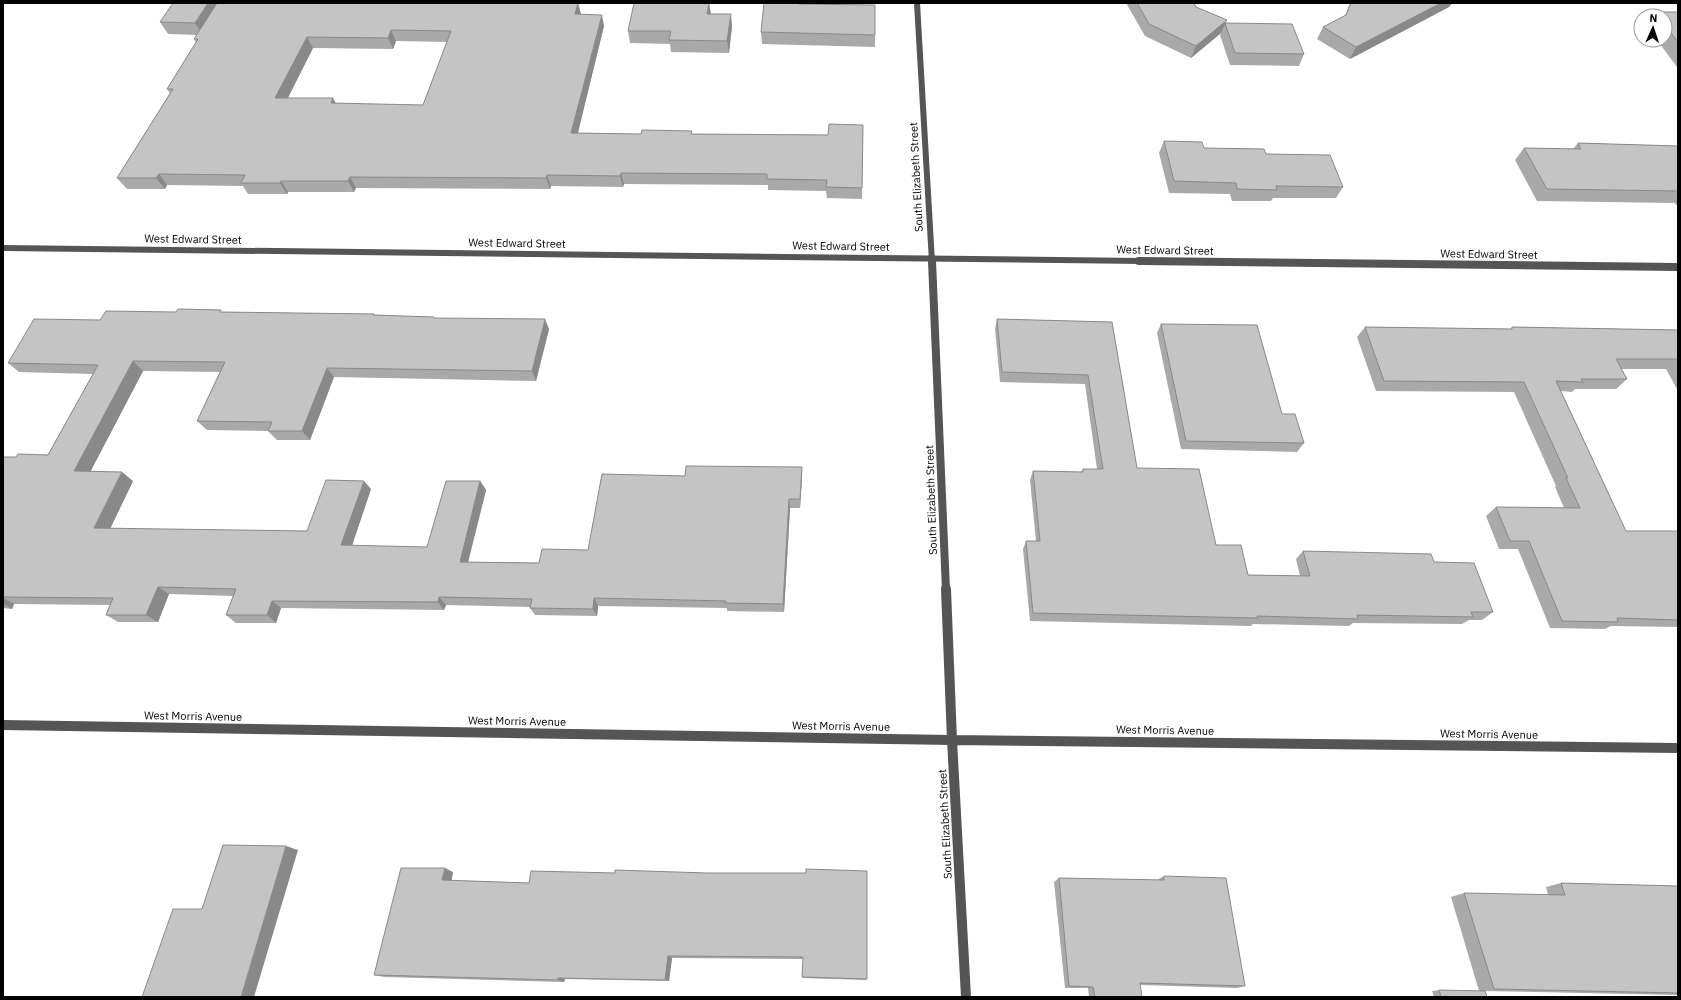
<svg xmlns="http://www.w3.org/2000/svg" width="1681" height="1000" viewBox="0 0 1681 1000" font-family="'IBM Plex Sans',sans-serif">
<rect width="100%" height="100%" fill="#fff"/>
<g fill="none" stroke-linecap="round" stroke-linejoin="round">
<path stroke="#555" stroke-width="6" d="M917,3l15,259
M3,248l1224,14"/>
<path stroke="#555" stroke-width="8" d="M932,261l14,329
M1139,261l539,6"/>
<path stroke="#555" stroke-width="10" d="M946,589l6,151 14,257
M3,725l949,15 726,8"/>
</g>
<path fill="#a9a9a9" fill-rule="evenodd" d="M578,3l3,11 23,12 -26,107 63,1 51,-3v3l136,1 35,-10 -1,74 -35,-1 -1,-7 -58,-1v-5l-144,-1 -1,3 -72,-1 -1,3 -194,-1 -2,4h-66l-1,2h-39l-5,-8 -76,-1 -2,4h-38l-10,-11 53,-85 -3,-4 29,-46 -2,-4 3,-4 -29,-1 -8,-12zM396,41l51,1 -24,63 -87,-1 -48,-6 25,-50 80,1z
M709,3l2,11 21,12 -3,27 -58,-1 -1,-8 -40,-1 -2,-12z
M1126,3h68l2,4 29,16 79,31 -5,12 -69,-1 -10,-30 1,-2 -30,25 -46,-22z
M1350,3h102l-3,4 -99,52 -33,-20 6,-12 22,-11z
M799,4l76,31v12l-113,-3 -1,-12z
M1655,12h23v55h-1l-20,-27h8v-24h-13z
M1164,141l40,7 62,6 77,33 -7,11h-63l-2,3h-39l-2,-7 -61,-1 -10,-40z
M1578,143l100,3v59h-2l-1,-2 -138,-2 -22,-41 9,-12 49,1z
M176,312h47l151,2 1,1 60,3 114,11 -13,52 -202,-4 -24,63h-33l-9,-9 -61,-1 -10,-9 23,-49 -77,-1 -53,101 43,9 -23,48 197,2 64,-42 -19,57 75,1 53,-66 6,9 -18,72 71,1 49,-13 97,-74h117l-2,32h-10l-6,104 -57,-1v-3l-129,-2 -1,10 -62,-1 -5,-7v-1l-84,-2 -2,5 -163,-2 -5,15h-40l-10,-8 7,-19 -64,-2 -11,28h-40l-12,-7 4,-10 -96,-1 -2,5 -9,-1v-151h13l32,-2 45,-81 -74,-2 -11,-9 92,-43z
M997,319l115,3 25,146 111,107 52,1 -4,-17 7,-8 131,11 59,50 -11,8h-13l-7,4 -109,-1 -4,3 -96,-2 -2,2 -221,-5 -7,-72 3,-8h10l-6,-61 3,-9 48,1 2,-3h14l-12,-85 -85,-2 -5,-53z
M1161,324l121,90 22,29 -7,9 -116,-3 -24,-116z
M1365,327l146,2 1,-2 166,3v61l-12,-22h-45l6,10 -11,10h-41l-3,3 -11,-1 65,140h52v96l-67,-1 -6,3 -55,-1 -32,-79h-19l-13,-33 10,-9 68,1 -9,-21 1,-1 -42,-94 -138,-1 -19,-54z
M453,872l-2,9 78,2 86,-10 252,106 -1,1 -63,-2 -1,-1 1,-18 -131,-1 -3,23 -104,-2 -1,3 -180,-5 -10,-2z
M1164,876l81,110 -8,2 -97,-3 2,12h-53l-1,-9h-23l-11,-106 5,-4 98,2z
M1561,883l117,3v109l-193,-4 2,6h-53l-2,-6 7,-1 40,1 -28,-94 13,-4 84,2 -2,-8z"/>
<path fill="#898989" d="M208,3h12l-17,32 -8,-12z
M578,3l3,12 -6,-1z
M709,3l2,13 -4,-2z
M1441,3h11l-3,4 -99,52 6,-12z
M731,14l1,12 -3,27 -2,-12z
M602,15l2,11 -29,118 -4,-11z
M1227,20l-6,13 -30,25 5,-12z
M391,30l5,11 -3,8 -5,-11z
M307,37l6,11 -31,61 -7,-11z
M333,98l6,11 -8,-6z
M621,173l3,11 -1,3 -3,-11z
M159,174l8,11 -2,4 -9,-11z
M547,175l4,11 -1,3 -4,-11z
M350,177l6,11 -2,4 -6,-11z
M281,181l7,11 -1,2 -7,-11z
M545,319l4,10 -13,52 -4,-10z
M133,361l10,10 -57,109 -12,-9z
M327,368l7,9 -24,63 -8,-9z
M802,467v9l-2,32v-9z
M122,472l11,9 -27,56 -12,-9z
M364,481l7,8 -22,65 -8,-9z
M480,481l6,9 -20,80 -6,-8z
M789,499l1,9 -6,104 -1,-8z
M158,587l11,7 -11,28 -12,-7z
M439,597l7,8 -2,5 -6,-8z
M3,598l11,6 -2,5 -9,-5z
M594,598l4,8 -1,10 -4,-7z
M272,601l9,7 -5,15 -9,-8z
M286,846l12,4 -44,147h-13z
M445,868l8,4 -2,12 -9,-4z
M668,956l4,2 -3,23 -4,-1z
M558,978l7,1 -1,3 -6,-2z"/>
<path fill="#c4c4c4" stroke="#898989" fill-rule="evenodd" d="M173,3h35l-13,20 -35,-1z
M217,3h361l-3,11 27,1 -31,118 70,1 1,-4 50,1 -1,3 137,1 1,-11 34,1 -1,63 -36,-1 1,-7 -60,-1v-5l-146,-1 -1,3 -73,-1 -1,3 -196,-1 -2,4h-67l-1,2h-39l4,-8 -86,-1 -3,4h-39l56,-89h-6l31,-50h-4zM391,30l60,1 -28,74 -92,-2 2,-5h-58l32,-61 81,1z
M634,3h75l-2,11h24l-4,27 -58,-1 2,-9h-43z
M764,3h35v1l76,1v30l-114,-3z
M1137,3h57l2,4 31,13 -31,26 -47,-22z
M1351,3h90l-85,44 -33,-20 23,-12z
M1655,12h23v30l-13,-17v-9h-7z
M1225,23l67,1 12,30 -69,-1z
M1164,141l38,1 2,6 60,1 2,5 64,1 13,32 -67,-1 1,4 -40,-1 -1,-6 -62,-2z
M1578,143l100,3v45l-131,-2 -23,-41 57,1z
M178,309l43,1 -1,2 154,2 -1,1 61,2v1l111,1 -13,52 -205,-3 -25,63h-34l4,-9 -75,-1 28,-59 -92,-1 -59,110 48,1 -28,56 213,3 19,-51 38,1 -23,64 86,2 19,-66h34l-20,81 79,1 3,-14 46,1 14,-76 83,2 1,-10 116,1 -2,32h-11l-6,105 -58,-1 1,-2 -132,-3 -1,11 -63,-1 2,-9 -93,-2 -1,5 -166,-1 -5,14h-41l10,-26 -78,-2 -12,28h-40l7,-17 -110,-1v-140h13l2,-3 30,1 50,-90 -90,-2 26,-44 66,1 6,-9 70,1z
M997,319l115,3 25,146 62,1 17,76h25l7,30 62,1 -7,-25 128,3 3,8 40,1 19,49h-22l2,5 -116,-2 1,4 -101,-3 1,2 -225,-5 -7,-72h14l-7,-70 50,1v-3h20l-15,-94 -86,-3z
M1161,324l96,1 25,89h13l9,29 -118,-2z
M1365,327l147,2v-2l166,3v30v-1h-62l11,20h-46l2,3 -27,-1 70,150h52v89l-61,-2 1,4 -56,-1 -33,-80h-19l-14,-34 84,1 -14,-30h2l-44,-96 -140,-1z
M223,845l63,1 -45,151h-99l31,-88h29z
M401,868h44l-3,12 87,3 2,-12 84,2v-3l92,3h99v-4l61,2v108l-65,-2 1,-20 -135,-1 -3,24 -107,-2v2l-184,-5z
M1164,876l62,2 19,108 -105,-3 2,14h-47l-2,-10 -24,-1 -10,-108 105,2z
M1561,883l117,3v107l-184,-4 -30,-96 101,2z
M1439,990l46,1 2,6h-46z"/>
<g text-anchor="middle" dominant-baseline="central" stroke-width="3" stroke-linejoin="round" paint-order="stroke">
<g font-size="11" fill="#000" stroke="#fff">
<text transform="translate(916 177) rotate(-93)">South Elizabeth Street</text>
<text transform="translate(193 239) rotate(1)">West Edward Street</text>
<text transform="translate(517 243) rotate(1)">West Edward Street</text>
<text transform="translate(841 246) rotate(1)">West Edward Street</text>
<text transform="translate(1165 250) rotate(1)">West Edward Street</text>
<text transform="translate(1489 254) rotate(1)">West Edward Street</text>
<text transform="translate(931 500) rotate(-92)">South Elizabeth Street</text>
<text transform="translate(193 716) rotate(1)">West Morris Avenue</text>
<text transform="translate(517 721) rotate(1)">West Morris Avenue</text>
<text transform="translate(841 726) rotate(1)">West Morris Avenue</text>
<text transform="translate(1165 730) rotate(1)">West Morris Avenue</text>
<text transform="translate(1489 734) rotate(1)">West Morris Avenue</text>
<text transform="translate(945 824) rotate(-93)">South Elizabeth Street</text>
</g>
</g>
<rect width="1681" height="1000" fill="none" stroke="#000000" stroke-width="8"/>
<g transform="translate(1653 28) rotate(3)"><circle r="19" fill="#ffffff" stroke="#999999"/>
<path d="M0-3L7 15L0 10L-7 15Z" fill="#000000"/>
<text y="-6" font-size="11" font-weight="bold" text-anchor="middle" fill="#000000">N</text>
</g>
</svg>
